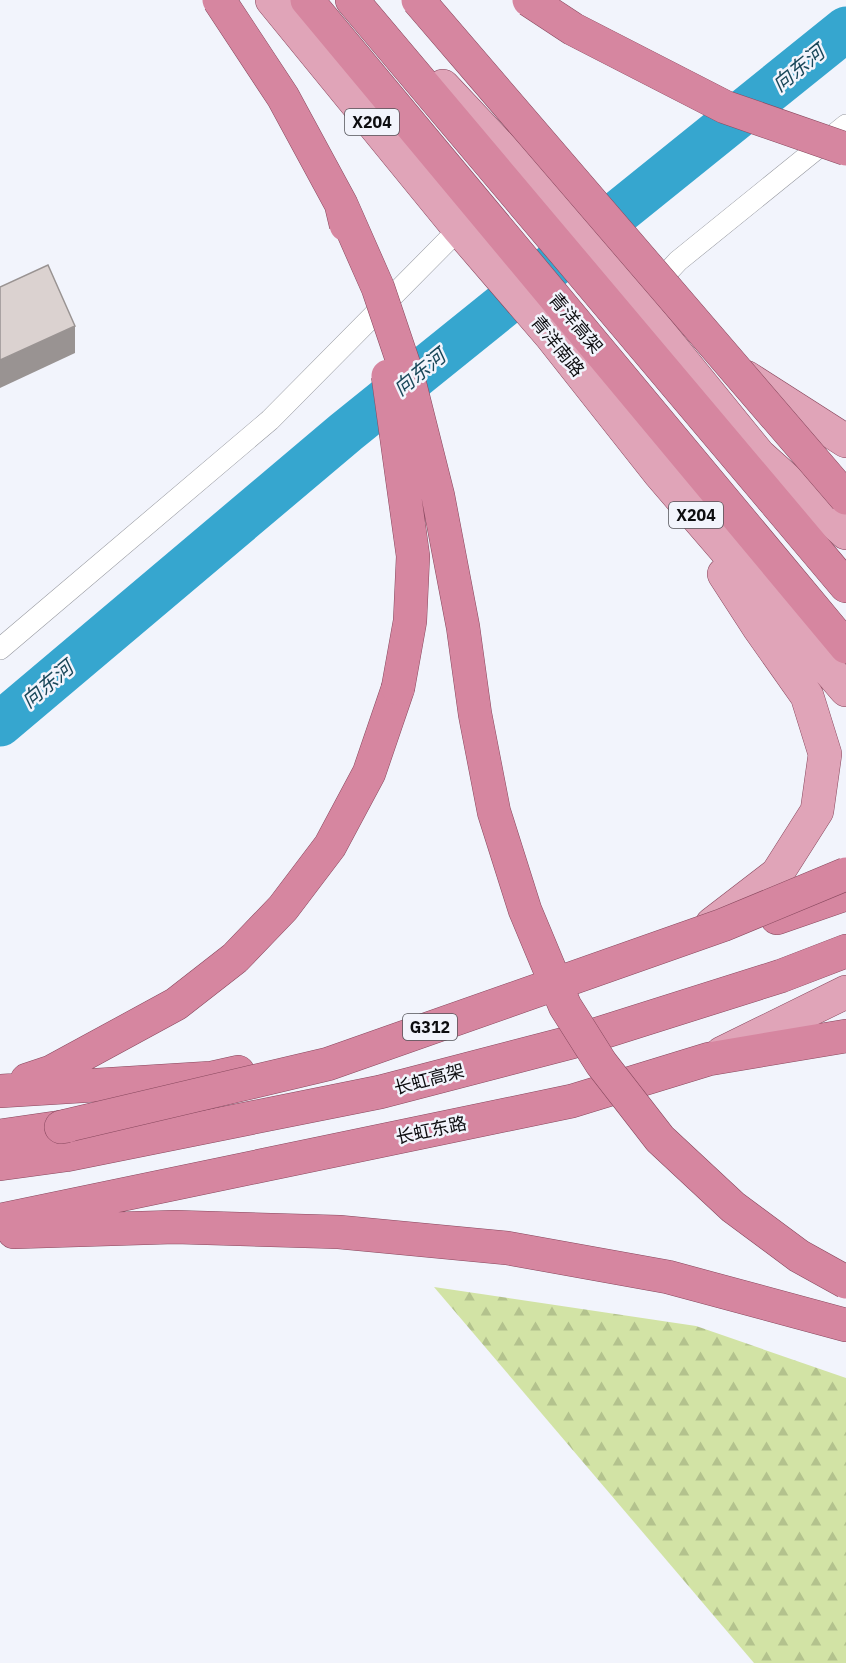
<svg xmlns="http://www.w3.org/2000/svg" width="846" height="1663" viewBox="0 0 846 1663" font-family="'IBM Plex Sans','Noto Sans SC',sans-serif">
<defs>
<pattern id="forest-firs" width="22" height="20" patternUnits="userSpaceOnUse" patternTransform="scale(1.5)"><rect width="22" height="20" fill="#d2e3a5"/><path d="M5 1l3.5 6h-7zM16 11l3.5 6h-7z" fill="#b3c28d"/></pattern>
</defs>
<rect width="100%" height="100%" fill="#f2f4fc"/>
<path fill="url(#forest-firs)" d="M434,1287l262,39 150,52v285h-92z"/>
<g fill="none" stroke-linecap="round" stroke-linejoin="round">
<path stroke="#36a6cf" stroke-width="45" d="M0,724l346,-292 500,-403"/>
<g stroke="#95979e" stroke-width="22">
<path id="minor" d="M652,289l26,-28 168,-136
M0,649l270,-229 189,-191"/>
</g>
<g stroke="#88485e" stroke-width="34">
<path id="primary" d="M272,0l187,229 92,107 109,138 186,216
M443,86l95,101 83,98 138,170 87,78
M746,377l100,64
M712,924l65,-50 40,-63 8,-57 -18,-58 -48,-68 -35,-54
M722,1053l124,-61"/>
</g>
<g stroke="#88485e" stroke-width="34">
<path id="trunk" d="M307,0l539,647
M352,0l494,586
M777,918l69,-24
M27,1080l24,-8 125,-68 59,-46 48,-50 47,-62 39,-73 29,-85
M0,1091l211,-13 27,-6
M0,1136l68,-10
M0,1164l66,-9 314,-63 192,-50 209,-66 65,-25
M0,1220l572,-119 137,-42 137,-23
M14,1232l161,-5 164,5 168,16 161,29 178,48"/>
</g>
<use href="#minor" stroke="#fff" stroke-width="21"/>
<use href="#primary" stroke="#e0a4b8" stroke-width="33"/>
<use href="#trunk" stroke="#d686a0" stroke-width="33"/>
<g stroke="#88485e" stroke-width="34" stroke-linecap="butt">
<path id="trunk-bridge" d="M219,0l64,97 58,107 5,21
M418,0l428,498
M529,0l44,29 152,78 121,42
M341,204l37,84 30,89 30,119 25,131 12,87 19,98 31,98 40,96 36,57 59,76 73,68 66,49 47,26
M388,376l25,180 -3,65 -12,67
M68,1126l-7,1 267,-63 395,-139 123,-51"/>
</g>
<use href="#trunk-bridge" stroke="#d686a0" stroke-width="33"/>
</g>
<path fill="#999392" d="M75,326v27l-75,35v-28z"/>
<path fill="#dbd2d0" stroke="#999392" stroke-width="1.5" d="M48,265l27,61 -75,34v-73z"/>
<g text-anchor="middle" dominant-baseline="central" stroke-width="5" stroke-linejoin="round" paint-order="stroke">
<g fill="#f2f4fc" stroke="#525257" stroke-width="1.5">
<rect x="345" y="109" width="54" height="26" rx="4.5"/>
<rect x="669" y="502" width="54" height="26" rx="4.5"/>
<rect x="403" y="1014" width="54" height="26" rx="4.5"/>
</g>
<g font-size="16" font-weight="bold" fill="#0d0d10">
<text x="372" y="122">X204</text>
<text x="696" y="515">X204</text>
<text x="430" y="1027">G312</text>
</g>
<g font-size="18" fill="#0d0d10" stroke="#f2f4fc">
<text transform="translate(576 323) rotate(50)">青洋高架</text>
<text transform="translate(558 346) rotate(51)">青洋南路</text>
<text transform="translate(429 1079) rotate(-15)">长虹高架</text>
<text transform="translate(431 1130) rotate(-12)">长虹东路</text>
</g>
<g font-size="20" font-style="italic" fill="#194759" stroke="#f2f4fc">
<text transform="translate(798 68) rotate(-39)">向东河</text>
<text transform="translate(419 372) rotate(-39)">向东河</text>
<text transform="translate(47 684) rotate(-40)">向东河</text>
</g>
</g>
</svg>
